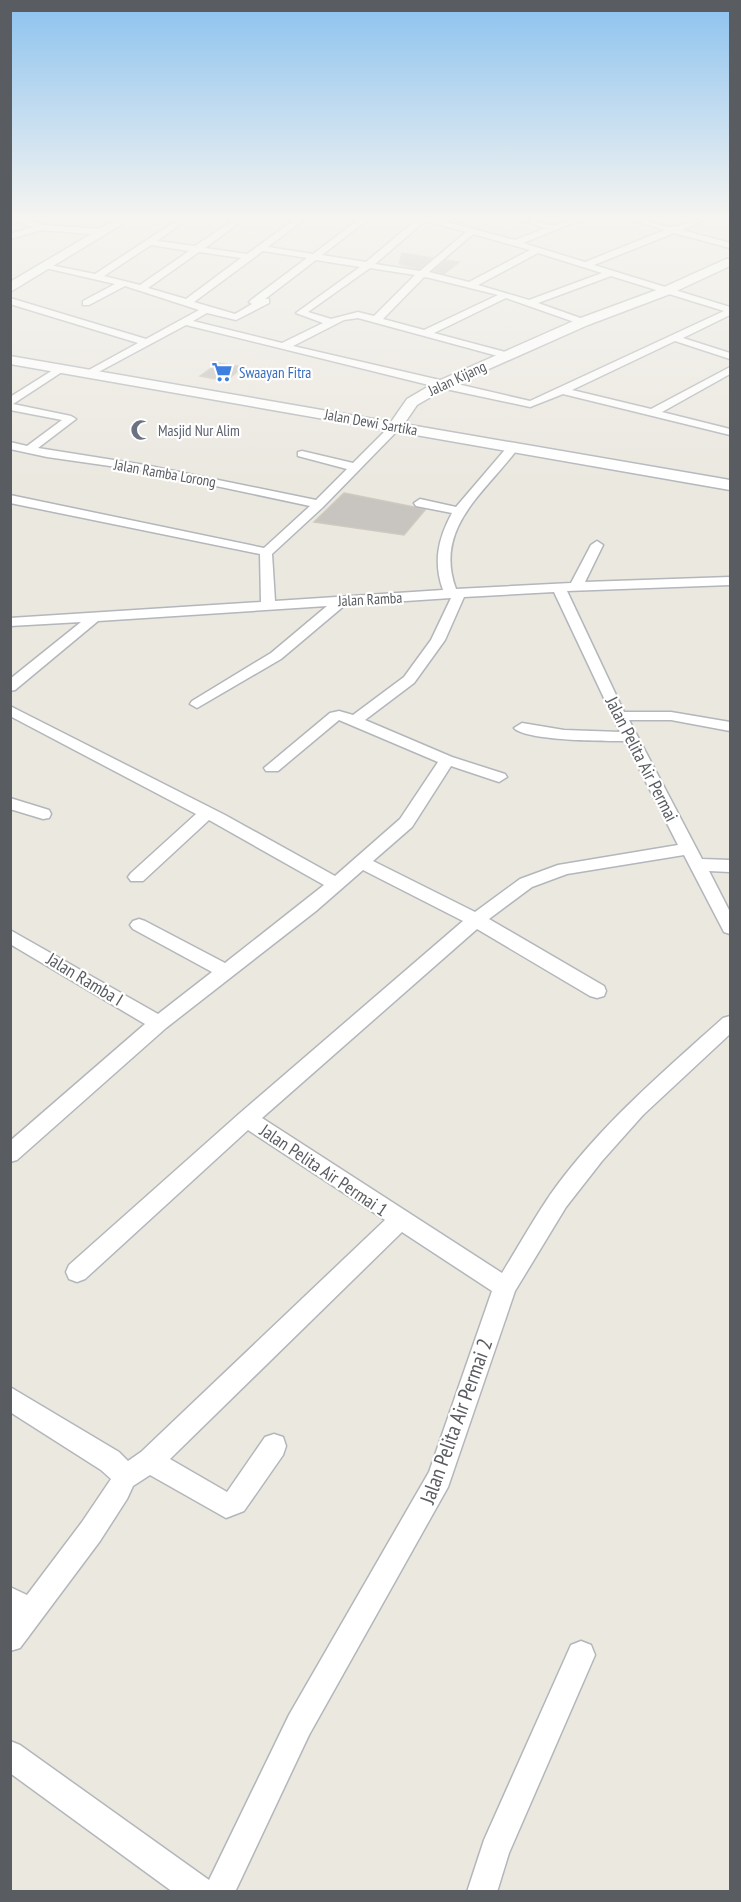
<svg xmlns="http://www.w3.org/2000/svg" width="741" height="1902" viewBox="0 0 741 1902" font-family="'PT Sans Narrow',sans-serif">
<rect width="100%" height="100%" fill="#ebe8e0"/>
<path fill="#c8c4bf" stroke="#cfc9bf" stroke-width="1.5" d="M402,253l30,5 -13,11 -20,-5z
M446,260l13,2 -15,12 -10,-3z
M218,363l25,4 -17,14 -26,-5z
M344,493l70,14 11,3 -21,25 -90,-13z"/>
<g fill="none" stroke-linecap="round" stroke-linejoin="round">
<g stroke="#b3b6ba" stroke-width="3">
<path id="street" d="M10,217h10l23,8 60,4 4,3 -4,3 -61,-5 -32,9v-5l23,-7 -23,-8z
M182,217h9l-34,24 38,5 43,-29h9l-42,31 42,6 51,-37h9l-39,30 45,7 49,-37h9l-49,38 44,7 51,-43 -1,-2h13l86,23 31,-12 -34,-11c14,0 32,9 43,8 12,-1 21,-8 33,-8l-65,26 62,19 80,-32 -42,-13c16,0 40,11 51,10 13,-2 22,-10 36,-10l-28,13 48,13v5l-56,-15 -80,32 136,42v8l-47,23 47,15v6l-55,-18 -103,49 79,19 79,-42v7l-68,38 68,17v6l-167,-41 -33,13 -89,-19 -255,-63 -95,51 -4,-1v-4l51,-28 -128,-39v-6l136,41 53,-29 -74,-24 -36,19h-6v-4l32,-17 -74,-17 4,-3 50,10zM425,221l41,11 -46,39 -45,-7zM473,234l57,16 -61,32 -40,-10zM151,245l38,6 -49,34 -36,-9zM263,251l44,7 -56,42 -2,2 3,2 -17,10 -41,-12zM199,252l42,6 -55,41 -38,-11zM538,253l64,20 -73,27 -51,-15zM316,260l44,7 -64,46 27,10 -41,20 -89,-22 14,-8 29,7 33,-17v-4h-4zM370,268l45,7 -41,41 -16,-4 -27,7 -23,-7zM611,276l113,35 -194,90 -237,-55 51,-26 14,-2 147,40 5,-3 -1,-2 -75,-20 72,-35 74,26h6v-4l-48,-17zM424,277l6,1 68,17 -74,35 -41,-11z
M61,365l5,3 -1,2 -52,34 58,12 5,3 -38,29 107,17 171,35 31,-31 -49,-13v-4l4,-1 51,12 38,-38h8v4l-76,78 -51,47 3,47 168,-11c-10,-28 -5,-51 9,-77l-36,-7 -2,-3 6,-4 36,8 53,-62 4,-1 6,3c-33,45 -86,80 -63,142l115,-6 20,-38 6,-4 6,4 -18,37 145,-5v8l-163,6 57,121h47l59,10v9l-59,-11h-42l73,139 28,1v12l-21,-1 21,41v22l-6,-2 -40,-77 -117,19 -35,13 -43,32 115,67 2,5 -2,5 -7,2 -7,-2 -113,-67 -215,189 240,155c16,-26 31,-53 48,-78 48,-68 112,-122 173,-177l7,-2v18l-87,81 -41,46 -36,46 -51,84 -67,196 -139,248 -74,157h-62l-163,-119v-32l10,4 189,135 80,-165 140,-243 63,-181 -90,-59 -232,227 57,33 38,-55 9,-3 9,3 3,9 -3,9 -39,56 -18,7 -76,-43 -17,11 -6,13 -27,42 -80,107 -10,3v-64l17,8 55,-73 29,-43 -10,-9 -91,-58v-25l109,65 9,9 13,-9 244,-232 -137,-90 -163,149 -8,3 -8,-3 -3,-7 3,-7 171,-152 223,-192 -100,-51 -47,41 -150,117 -149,132 -7,2v-21l135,-117 -135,-80v-14l148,84 54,-42 -79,-43 -3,-4 3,-4 6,-2 6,2 80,42 99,-78 -115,-65 -66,61h-12l-3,-4 3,-4 65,-59 -186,-98v-10l215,109 110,61 65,-57 38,-57 -99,-42 -61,51h-12l-2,-3 66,-55 9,-2 14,4 51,-38 27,-37 20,-42 -106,7 -64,54 -84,49 -7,-4 2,-3 79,-48 56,-47 -229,15 -83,69 -5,1v-12l71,-57 -71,4v-8l251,-16 -1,-48 -250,-51v-8l254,53 46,-42 -165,-35 -98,-14 -37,-8v-7l17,4 35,-26 -52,-10v-13zM554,592l66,140 -56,-2 -42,-7 -8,5c12,13 91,13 111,13l53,104 -120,20 -38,14 -45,33 -102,-51 39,-34 39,-61 48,16 8,-5 -2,-3 -53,-17 -87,-37 49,-37 31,-43 19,-43z
M10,798l39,12 2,4 -2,4 -6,1 -33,-10z
M581,1641l10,4 4,10 -86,198 -12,39h-30l17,-52 87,-195z"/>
</g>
<g stroke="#b4b7bc" stroke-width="3">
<path id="secondary" d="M120,217h14l-124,75v-10z
M726,259h4v7l-60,28 -82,31 -142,63 -29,17 -13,19 326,56v10l-720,-126v-8l381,66 16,-23 29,-17 142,-63 84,-31z"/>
</g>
<use href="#street" fill="#fff" fill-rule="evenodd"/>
<use href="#secondary" fill="#fff" fill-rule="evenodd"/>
</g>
<linearGradient id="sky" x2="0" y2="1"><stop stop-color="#8cc2ef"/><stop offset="0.45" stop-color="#f6f5f1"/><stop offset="1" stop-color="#f6f5f1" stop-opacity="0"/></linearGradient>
<rect width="741" height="483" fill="url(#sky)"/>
<defs>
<g id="supermarket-bare" transform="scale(1.62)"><path d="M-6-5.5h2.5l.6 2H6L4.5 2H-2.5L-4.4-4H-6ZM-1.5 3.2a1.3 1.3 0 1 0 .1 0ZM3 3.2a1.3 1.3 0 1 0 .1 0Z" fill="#3f7fe0" stroke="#fff" stroke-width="2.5" paint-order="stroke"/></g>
<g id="mosque-bare" transform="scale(1.62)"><path d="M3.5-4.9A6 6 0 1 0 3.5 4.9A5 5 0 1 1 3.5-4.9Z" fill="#6b7280" stroke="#fff" stroke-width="2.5" paint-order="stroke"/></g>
</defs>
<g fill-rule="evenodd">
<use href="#supermarket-bare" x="222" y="372"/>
<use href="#mosque-bare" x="141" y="430"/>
</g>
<g text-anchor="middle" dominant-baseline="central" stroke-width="4.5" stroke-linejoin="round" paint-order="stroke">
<g font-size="15" fill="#366cbe" stroke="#fff" text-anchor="start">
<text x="239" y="372">Swaayan Fitra</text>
</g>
<g font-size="15" fill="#595c60" stroke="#fff">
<text transform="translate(457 378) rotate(-25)">Jalan Kijang</text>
<text transform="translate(371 422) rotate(10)">Jalan Dewi Sartika</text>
<text transform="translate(165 473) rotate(10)">Jalan Ramba Lorong</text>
<text transform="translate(370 599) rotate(-3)">Jalan Ramba</text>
</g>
<g font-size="15" fill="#5b616d" stroke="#fff" text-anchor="start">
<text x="158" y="430">Masjid Nur Alim</text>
</g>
<g font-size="18" fill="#595c60" stroke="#fff">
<text transform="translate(642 759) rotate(63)">Jalan Pelita Air Permai</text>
<text transform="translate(85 979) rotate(31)">Jalan Ramba I</text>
<text transform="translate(324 1170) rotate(34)">Jalan Pelita Air Permai 1</text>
</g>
<g font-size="21" fill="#595c60" stroke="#fff">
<text transform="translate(456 1421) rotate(-70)">Jalan Pelita Air Permai 2</text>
</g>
</g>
<rect width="741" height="1902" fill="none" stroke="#595c60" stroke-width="24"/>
</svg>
